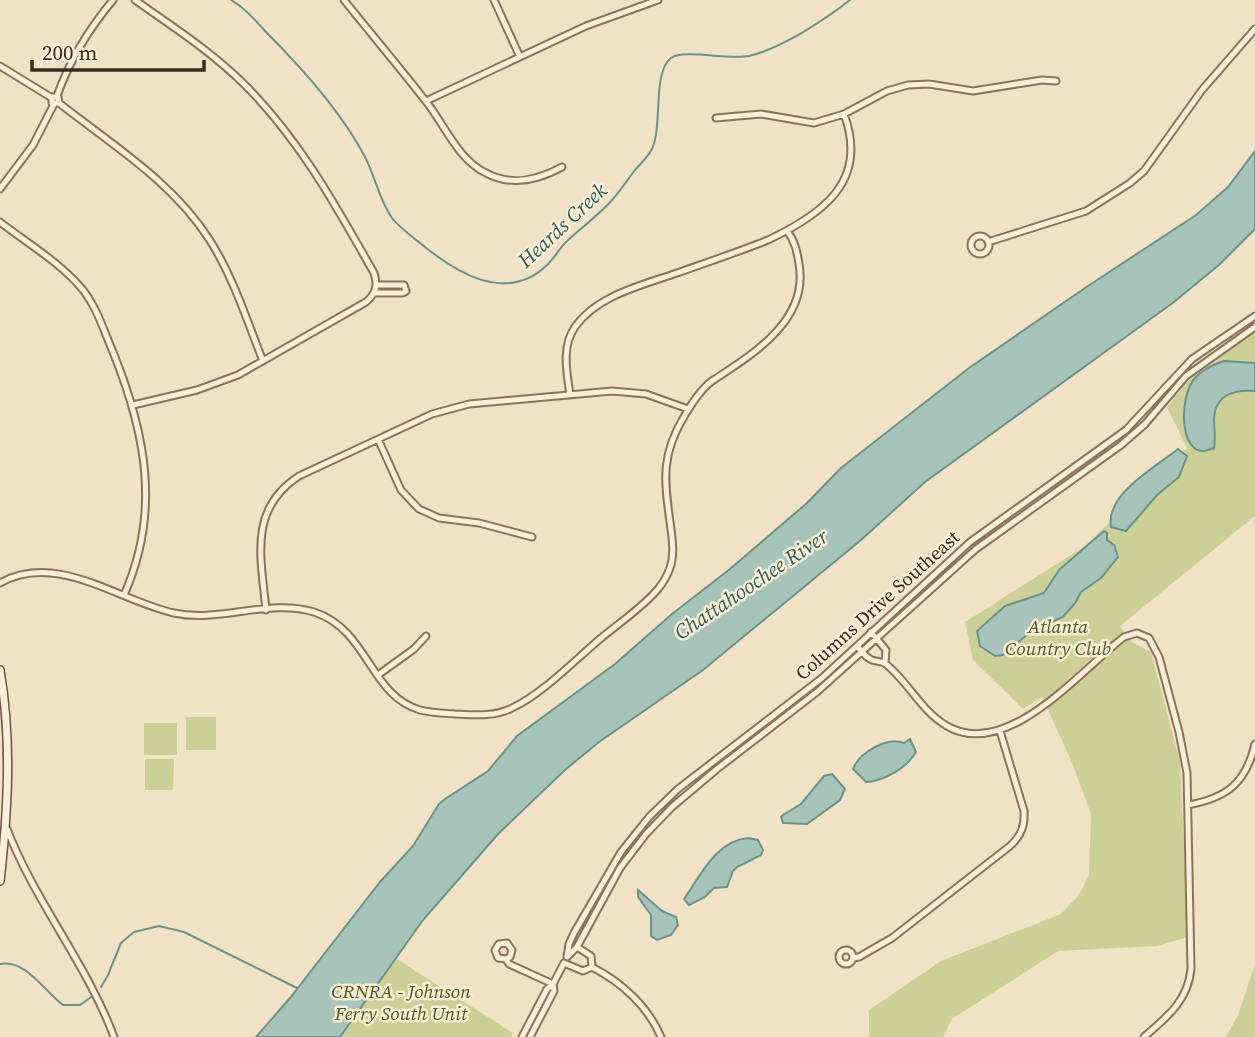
<svg xmlns="http://www.w3.org/2000/svg" width="1255" height="1037" viewBox="0 0 1255 1037" font-family="'Source Serif 4',serif">
<rect width="100%" height="100%" fill="#f1e2c5"/>
<path fill="#ccd097" d="M1255,332v184l-135,110 12,16 19,10 29,110 8,175 -31,9 -99,5 -106,68 -9,18h-74v-27l72,-49 120,-47 18,-19 10,-20 2,-61 -20,-54 -29,-63 -19,12 -50,-49 -8,-38 120,-76 102,-98 -20,-41 21,-26z
M186,717h30v33h-30z
M144,723h33v32h-33z
M145,759h29l-1,31h-28z
M392,956l121,77 -2,4h-187z
M1255,964v73h-29l12,-22z"/>
<path fill="#a7c4ba" stroke="#6c9388" stroke-width="2" d="M1255,151v78l-35,35 -46,38 -249,180 -64,58 -158,130 -104,72 -33,27 -68,65 -75,86 -83,117h-84l34,-39 90,-116 33,-36 26,-42 6,-5 43,-28 29,-35 98,-72 57,-50 58,-45 77,-66 34,-35 128,-100 116,-80 111,-73 32,-28z
M1224,361l31,2v28c-21,-2 -40,4 -41,28 0,10 2,19 0,29 -36,18 -36,-52 -19,-70 8,-9 18,-13 29,-17z
M1178,449l9,7 -8,21 -22,18 -31,36 -15,-4c-6,-33 45,-60 67,-78z
M1104,531l3,2v7l7,5 4,12 -17,21 -20,14 -5,10 -13,15 -14,6h-8l-38,32 -8,1 -15,-10 -3,-15 28,-25 39,-13 15,-23z
M910,739l6,13c-9,16 -32,29 -50,30l-13,-13c6,-16 34,-33 51,-26z
M832,774l13,15 -5,11 -33,24 -24,-1 -2,-6 2,-2 18,-11 23,-28z
M748,838l10,2 5,10 -2,5 -24,12 -4,4 -6,16 -13,1 -9,9 -16,8 -5,-6c17,-24 32,-58 64,-61z
M638,890l24,21 14,6 2,8 -7,10 -14,5 -6,-4v-21l-13,-18z"/>
<g fill="none" stroke-linecap="round" stroke-linejoin="round">
<path stroke="#6c9388" stroke-width="2" d="M231,0c14,8 24,20 35,32 35,35 75,80 98,123 11,20 15,45 28,63 8,10 18,17 28,25 35,29 85,61 126,23 8,-7 13,-17 20,-24 16,-15 33,-27 47,-43 8,-9 15,-20 22,-29 6,-7 13,-13 17,-21 11,-24 0,-76 19,-91 12,-9 58,2 78,-2 33,-8 74,-35 101,-56
M0,964c26,-5 44,27 63,41h17l11,-8
M101,987l7,-12 13,-32 13,-11 25,-6 25,6 113,56"/>
<g stroke="#8d7259" stroke-width="9">
<path id="street" d="M344,0c28,35 57,69 84,104 18,24 31,56 58,69 26,14 52,7 76,-6
M494,0l26,57
M0,66l52,32
M57,96c13,-37 31,-66 56,-96
M426,101l160,-75 72,-26
M59,103h-7v-6h6l1,6c52,41 114,79 150,136 24,37 38,82 54,122
M716,118l45,-4 53,9 30,-9 43,-23 21,-6 21,-1 44,7 69,-11 14,1
M0,189l33,-44 21,-41
M0,222c27,21 61,41 83,68 14,18 21,41 30,62 33,82 48,160 11,243
M971 245a9 9 0 1 1 18 0a9 9 0 1 1-18 0Z
M988,242l98,-31 44,-28 14,-12 58,-81 53,-61
M374,293h29l3,-2 -2,-6h-28
M1255,316l-63,43 -66,71 -156,112 -148,136 -144,111 -29,28 -28,35 -47,81 -5,11 -2,13 10,-10 43,-79 26,-34 26,-27 45,-38 100,-77 159,-143 145,-104 24,-21 41,-48 69,-49
M570,395c-3,-22 -9,-48 5,-68 22,-32 68,-42 102,-54 31,-11 61,-21 91,-33 55,-26 101,-59 76,-126
M133,405l64,-15 41,-15 128,-73c10,-8 12,-17 8,-29 -38,-67 -74,-133 -129,-188 -33,-33 -72,-58 -110,-85
M378,439l23,51 18,19 20,9 40,5 53,14
M0,583c57,-32 119,18 174,30 46,10 95,-15 140,-1 55,18 55,83 106,98 11,3 23,3 35,4 20,1 39,3 57,-6 29,-13 63,-48 88,-69 19,-16 42,-31 58,-50 5,-6 9,-13 12,-21 5,-15 2,-30 0,-46 -6,-43 -9,-68 15,-107 7,-12 18,-29 30,-36 40,-26 94,-60 84,-115 -2,-13 -4,-23 -12,-33
M266,610c-5,-52 -18,-101 33,-134l133,-62 37,-10 143,-13 34,3 42,15
M871,632l15,18 -1,13
M857,646c4,5 9,12 15,14 6,2 11,1 15,5 22,18 35,47 60,61 60,35 134,-56 177,-89l13,-4 12,5 10,19 20,75 8,41 4,196c-3,32 -24,48 -47,68
M378,675l36,-26 12,-13
M1188,805c39,-7 58,-22 67,-61
M7,829c28,73 80,135 107,208
M577,947l14,9 1,11
M839 957a7 7 0 1 1 14 0a7 7 0 1 1-14 0Z
M853,958l6,-1 33,-19 118,-92c11,-10 15,-20 14,-35l-24,-80
M506,959l4,-2 2,-7 -5,-7 -8,1 -4,6 3,8 8,1 3,5 44,20
M564,963l19,8 9,-4c29,15 56,39 69,70
M522,1037l25,-48 6,-5 11,-21
M530,1037l24,-46 -1,-7"/>
</g>
<g stroke="#6f533c" stroke-width="10">
<path id="secondary" d="M0,670c12,70 8,141 0,211"/>
</g>
<use href="#street" stroke="#fbefd9" stroke-width="5"/>
<use href="#secondary" stroke="#fbefd9" stroke-width="7"/>
</g>
<g text-anchor="middle" dominant-baseline="central" stroke-width="5" stroke-linejoin="round" paint-order="stroke">
<g font-size="19" fill="#3c2b1e" stroke="#f8ecd5">
<text transform="translate(877 605) rotate(-42)">Columns Drive Southeast</text>
</g>
<g font-size="19" font-style="italic" fill="#4f5a23" stroke="#f8ecd5">
<text x="1058" y="626">Atlanta<tspan x="1058" dy="22">Country Club</tspan></text>
<text x="401" y="991">CRNRA - Johnson<tspan x="401" dy="22">Ferry South Unit</tspan></text>
</g>
<g font-size="21" font-style="italic" fill="#2d5d58" stroke="#f8ecd5">
<text transform="translate(562 225) rotate(-43)">Heards Creek</text>
<text transform="translate(751 584) rotate(-34)">Chattahoochee River</text>
</g>
</g>
<path d="M32 60v10h172v-10" fill="none" stroke="#3c2b1e" stroke-width="3.5"/>
<text x="42" y="60" font-size="21" fill="#3c2b1e" stroke="#f8ecd5" stroke-width="5" paint-order="stroke">200 m</text>
</svg>
